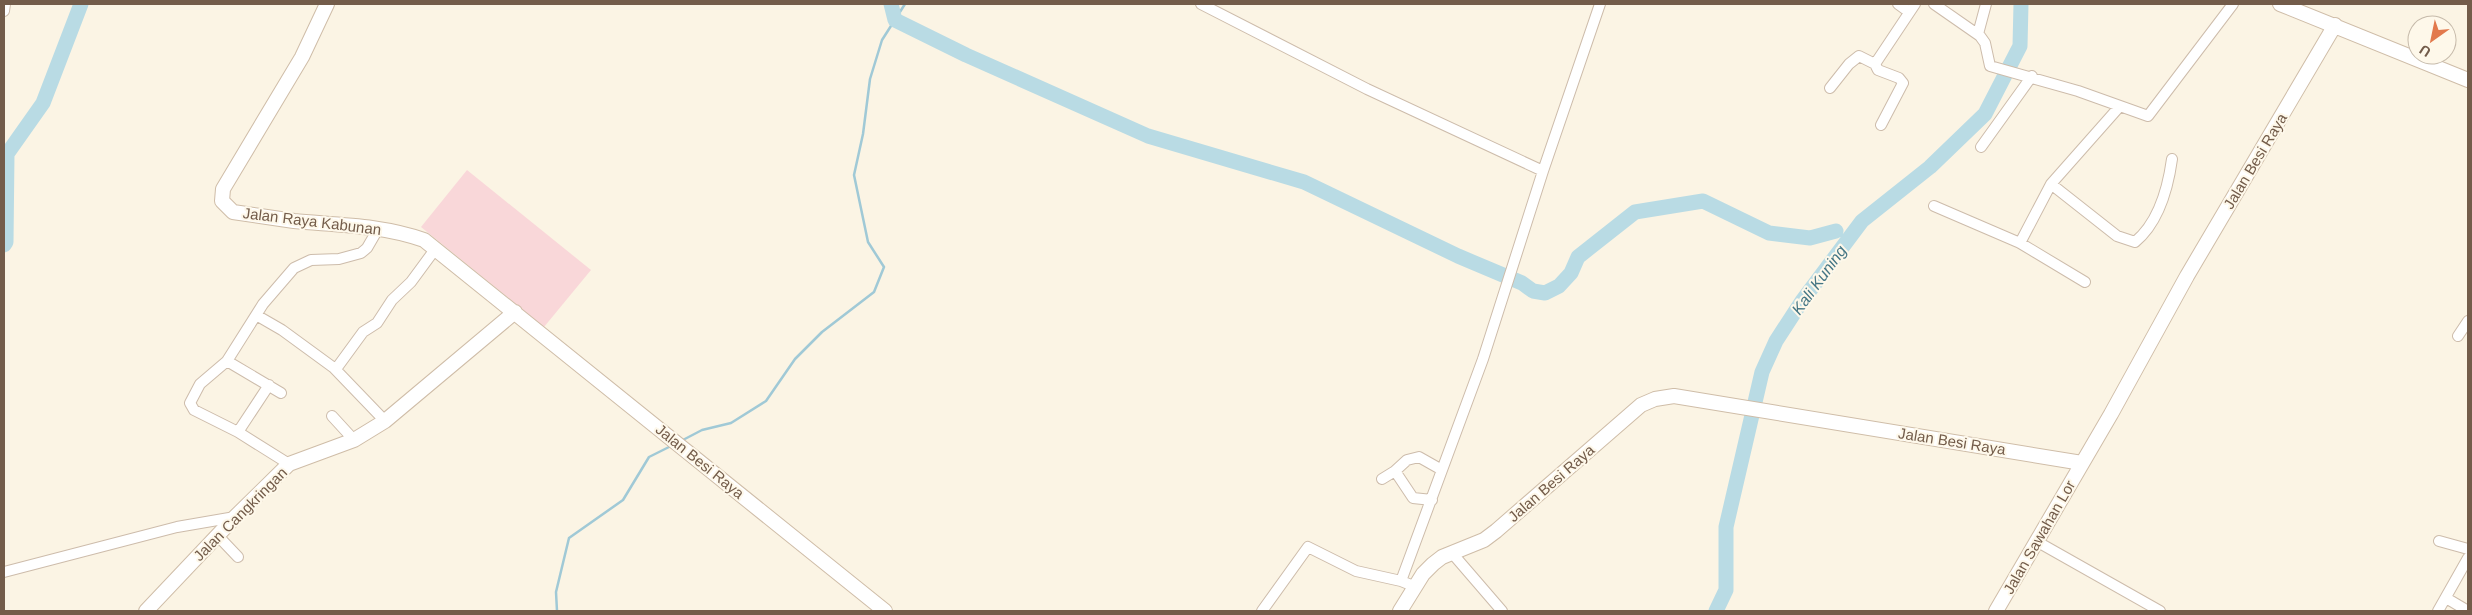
<svg xmlns="http://www.w3.org/2000/svg" width="2472" height="615" viewBox="0 0 2472 615" font-family="Helvetica,sans-serif">
<rect width="100%" height="100%" fill="#fbf4e4"/>
<path fill="#f9d7d9" d="M467,170l124,100 -47,57 -123,-100z"/>
<g fill="none" stroke-linecap="round" stroke-linejoin="round">
<path stroke="#a0c9d6" stroke-width="2.5" d="M681,441l21,-11 29,-7 35,-22 29,-42 27,-27 52,-40 10,-25 -16,-25 -14,-67 9,-41 7,-55 12,-39 23,-36
M557,611l-1,-19 13,-54 54,-38 26,-43 22,-11"/>
<path stroke="#b9dbe4" stroke-width="15" d="M891,4l4,16 71,35 182,81 156,46 154,74 64,27 11,8 12,2 14,-7 12,-13 7,-16 57,-45 68,-11 66,32 41,5 26,-7
M4,245l2,-3 1,-88 36,-51 38,-99
M1716,611l10,-21v-63l36,-155 14,-31 26,-40 60,-80 68,-54 55,-53 35,-68 1,-42"/>
<g stroke="#cdbcab" stroke-width="12">
<path id="street" d="M1201,4l166,85 176,82
M1898,4l11,8
M1934,4l46,32 5,7 5,23 88,25 70,25 85,-112
M4,11l1,-7
M1978,34l8,-30
M1875,64l40,-60
M1830,88l19,-24 10,-8 16,8 3,6 21,8 4,5 -22,42
M1981,147l51,-71
M2051,184l66,52 18,6c23,-19 33,-54 37,-83
M1934,206l86,37 65,39
M2020,243l31,-59 69,-78
M256,315l26,15 52,38 51,53
M2458,336l10,-15
M227,361l54,32
M336,369l27,-37 14,-9 15,-23 19,-18 25,-34
M332,416l22,24
M238,432l31,-47
M289,464l-51,-32 -44,-22 -4,-7 10,-19 27,-23 36,-57 31,-36 17,-8 28,-1 22,-6 6,-5 11,-19
M1395,471l12,-11 12,-3 23,13
M1382,479l13,-8 18,27 19,2
M218,536l20,21
M2036,541l124,70
M2439,541l29,8
M1452,553l50,58
M4,572l173,-45 58,-10
M1416,587l-15,-6 82,-222 60,-188 57,-167
M2446,598l22,13
M1262,611l46,-64 48,24 45,10
M2438,611l30,-53"/>
</g>
<g stroke="#cfbda8" stroke-width="16">
<path id="secondary" d="M327,4l-25,53 -79,132 -1,12 11,11c20,3 41,6 61,9 44,4 88,4 130,19l461,371
M2280,4l188,76
M146,611l89,-94 54,-53 65,-24 31,-19 130,-109
M1400,611l23,-37 10,-10 9,-7 42,-17 12,-9 145,-126 14,-6 19,-3 408,67
M1996,611l115,-197 76,-138 148,-251"/>
</g>
<use href="#street" stroke="#fff" stroke-width="10"/>
<use href="#secondary" stroke="#fff" stroke-width="14"/>
</g>
<g text-anchor="middle" dominant-baseline="central" stroke-width="4" stroke-linejoin="round" paint-order="stroke">
<g font-size="15" fill="#735c4a" stroke="#fef8ea">
<text transform="translate(2255 161) rotate(-59)">Jalan Besi Raya</text>
<text transform="translate(312 221) rotate(7)">Jalan Raya Kabunan</text>
<text transform="translate(1952 441) rotate(9)">Jalan Besi Raya</text>
<text transform="translate(700 461) rotate(39)">Jalan Besi Raya</text>
<text transform="translate(1551 483) rotate(-41)">Jalan Besi Raya</text>
<text transform="translate(240 514) rotate(-45)">Jalan Cangkringan</text>
<text transform="translate(2039 537) rotate(-60)">Jalan Sawahan Lor</text>
</g>
<g font-size="16" font-style="italic" fill="#457685" stroke="#fef8ea">
<text transform="translate(1819 280) rotate(-54)">Kali Kuning</text>
</g>
</g>
<rect width="2472" height="615" fill="none" stroke="#735c4a" stroke-width="10"/>
<g transform="translate(2432 40) rotate(213)"><circle r="24" fill="#fef8ea" stroke="#c6baaa"/>
<path d="M0-4L9 19L0 12L-9 19Z" fill="#e2794c"/>
<text y="-8" font-size="14" font-weight="bold" text-anchor="middle" fill="#735c4a">U</text>
</g>
</svg>
